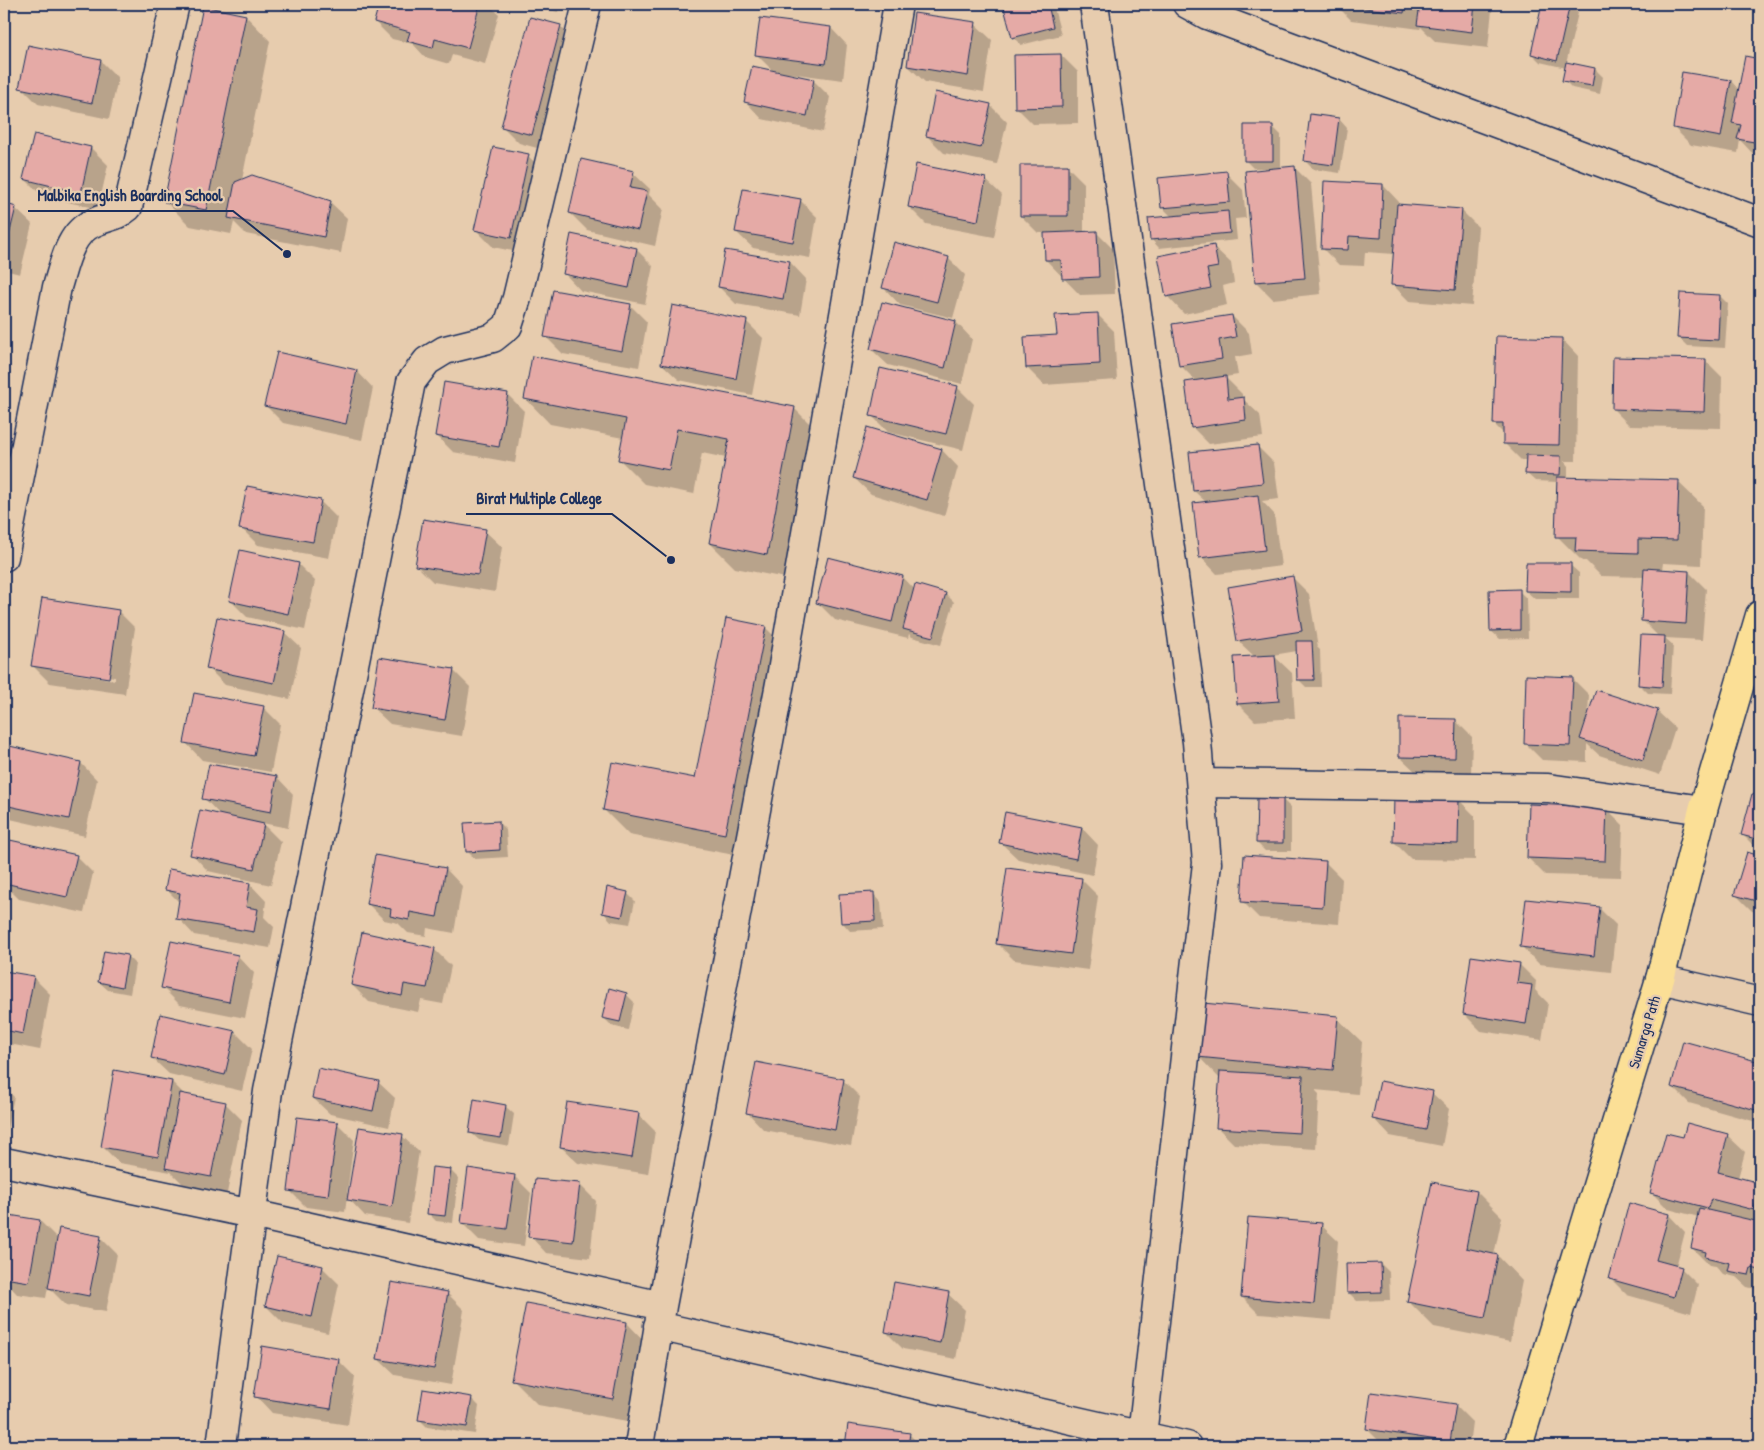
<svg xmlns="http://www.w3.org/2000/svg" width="1764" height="1450" viewBox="0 0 1764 1450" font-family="'Patrick Hand',sans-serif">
<rect width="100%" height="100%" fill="#e7ccae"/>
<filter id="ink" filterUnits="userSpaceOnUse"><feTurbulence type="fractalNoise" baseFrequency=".02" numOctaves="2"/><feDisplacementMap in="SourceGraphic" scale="10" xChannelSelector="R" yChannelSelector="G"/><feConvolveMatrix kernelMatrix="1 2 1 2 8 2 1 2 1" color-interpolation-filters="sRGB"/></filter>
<g filter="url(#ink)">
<path fill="#0003" fill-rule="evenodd" d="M380,4h108l11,10 -14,50 -33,-9 -3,9 -24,-7 -12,-13 -21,-5 -17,-17z
M523,4h37l-2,8z
M1005,4h48l8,31 -40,10 -8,-8z
M1313,4h22l-1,4z
M1335,4h151l6,6 -4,38 -52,-6 -15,-15 -1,2 -69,-9z
M1544,4l26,1 8,8 -12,51 29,5 8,8 -3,17 -28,-6 -8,-8 2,-12 -26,-6 -8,-8z
M246,16l24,25 -28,139 88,22 17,16 -6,35 -95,-19 -12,-12 -3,12 -41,-8 -25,-25z
M975,24l17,16 -8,52 -59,-10 -17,-16z
M560,26l17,17 -29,108 -29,-8 -17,-17z
M831,28l16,17 -4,35 -55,-7v2l26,6 16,16 -7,35 -61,-13 -16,-17 28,-30 -18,-18z
M29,46l72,15 17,17 -9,41 -71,-15 -17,-17z
M1061,55l17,17v51l-45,1 -17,-17z
M1746,58l14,2v97l-5,-1 -15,-16 -2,13 -47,-8 -17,-17 57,-47 9,10z
M990,105l17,17 -10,42 -53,-11 -17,-17z
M1339,119l8,9 -7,45 -27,-4 -8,-8z
M1273,127l8,8v34l13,-2 17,17 10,110 -48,5 -17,-17 8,-114h-11l-8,-8z
M91,148l17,17 -10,44 -56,-13 -17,-17z
M528,156l17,16 -18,82 -34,-7 -17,-17z
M1068,167l16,16v50h13l16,16 2,45 -35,1 -34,-35 -1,-27h-7l-17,-17z
M633,173l17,16 -1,6 14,14 -8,37 -68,-16 -17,-17z
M1226,173l17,17 3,28 -11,1 2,21 -78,8 -8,-9 21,-22 -10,-10z
M985,179l17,16 -8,42 -68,-13 -17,-17z
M1383,185l16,17v3l62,5 17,17 -6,79 -63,-5 -17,-17 3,-30 -30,-2 -1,14 -25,-1 -17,-17z
M800,200l17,17 -7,41 -57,-10 -17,-16z
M4,205l11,3 17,16 -12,50 -16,-4z
M1214,247l17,16 3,20 -11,3 4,19 -43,9 -16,-17 -8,-40z
M636,249l17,17 -8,38 -64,-13 -16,-17z
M948,258l17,17 -12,43 -53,-13 -16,-17z
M790,262l16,17 -6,36 -64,-11 -17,-17z
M4,287l5,5 -5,22z
M1720,296l8,8 -3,44 -38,-2 -8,-8z
M630,305l17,17 -8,45 -76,-13 -17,-17z
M1097,314l17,17 3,49 -73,5 -17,-17 31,-32z
M1232,316l17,17 3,21 -17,3 3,18 -13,2 17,17v4l18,17 3,22 -54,7 -17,-17 4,-46 -16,-16z
M746,321l17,17 -11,57 -73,-15 -17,-16z
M956,322l16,17 -10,45 -74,-19 -17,-16z
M1562,339l16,17 -2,105h-12l4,5v12l110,4 25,24 -2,59 -38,-2 -1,7 27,2 17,17 -4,51 -37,-2 8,7 -3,49 -22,-1 -8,-8 19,-48 -17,-17 3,-43 -44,-1 -15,-15h-4l-25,-25 1,-54 -23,-1 -9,-8 1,-13h-6l-17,-17v-9l-10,-10z
M1705,360l17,17 -1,51 -91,-2 -17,-17z
M357,371l16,17 -11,52 -79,-17 -17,-17z
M957,387l17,17 -11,46 -75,-18 -17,-17z
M507,394l17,17 -9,52 -62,-11 -17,-17z
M526,399l268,9 25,25 -28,146 -56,-11 -25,-25 16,-85 -24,-5 -8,41 -50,-10 -25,-25 4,-21 -73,-14z
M1257,446l17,17 5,36 -17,2 12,13 7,52 -64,8 -16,-17 6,-54 -13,-12z
M942,450l16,17 -14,49 -73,-22 -17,-16z
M320,501l17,17 -8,40 -71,-13 -17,-17z
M485,531l17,16 -7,45 -62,-10 -17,-17z
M298,564l17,17 -10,49 -58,-13 -17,-17z
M1570,565l9,8v26h-44l-9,-8z
M903,577l12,13 31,4 8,8 -13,43 -29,-8 -3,-3 -1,4 -73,-18 -17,-17z
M1292,577l17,17 9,53h-1l3,3 1,37h-15l-8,-8 -1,-28 -24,4 19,18 3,45 -40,3 -17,-17 17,-47 -17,-16z
M1519,591l8,8 1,39 -28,1 -9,-8z
M118,611l17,17 -10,66 -75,-11 -17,-17zM50,668l65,9v3l-65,-10z
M765,627l25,25 -40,206 -121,-23 -25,-25 92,-30z
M284,632l17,16 -11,51 -65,-14 -17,-17z
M453,670l17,17 -8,49 -72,-12 -17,-16z
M1572,678l17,17 -1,21 9,-25 61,21 17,16 -15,47 -61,-20 -12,-11v18l-45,-2 -17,-17z
M263,707l17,17 -9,48 -69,-12 -16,-17z
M1455,720l17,17 -1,38 -54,-2 -17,-16z
M6,746l75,17 16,17 -12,56 -75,-17 -6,-6v-59z
M277,777l16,17 -5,34 -26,-5 19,19 -10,43 -63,-14 -16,-17 29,-38 -17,-18z
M1753,796l7,2v54l-17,-17z
M1283,800l8,8v43h-26l-8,-8z
M1459,800l16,16v44l-64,-1 -17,-17z
M1606,808l17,17 -2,52 -76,-2 -17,-17z
M498,822l8,8 2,27 -33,2 -8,-8z
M1082,828l16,17 -5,30 -75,-16 -17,-16z
M11,842l65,14 17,17 -9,40 -65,-14 -15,-15v-10z
M1747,853l13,4v56l-8,-2 -17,-17z
M1325,862l17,17 -3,45 -80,-6 -17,-17z
M446,869l16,17 -8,47 -27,-5 -1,8 -18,-3 -10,-10 -14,-3 -17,-17z
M1081,879l17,17 -10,74 -74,-10 -17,-17z
M250,884l16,17 -2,16 10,10 -4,21 -76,-13 -16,-17 2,-15 -13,-13z
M627,893l8,8 -5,23 -19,-3 -8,-9z
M873,893l8,9 2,27 -33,2 -8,-9z
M1599,908l17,17 -5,47 -72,-8 -17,-17z
M434,949l17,17 -8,38 -22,-4 -3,12 -49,-10 -17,-17z
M127,956l8,8 -5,30 -22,-4 -9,-8z
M238,956l16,17 -9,45 -65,-13 -17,-17z
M1519,964l17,17 -1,9 13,13 -6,37 -61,-9 -17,-17z
M4,972l29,5 17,17 -10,56 -36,-7z
M626,994l8,8 -6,28 -16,-4 -8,-8z
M161,1015l74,17 17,17 -10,42 -73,-17 -17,-16z
M1337,1018l25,24 -4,52 -43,-4 4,4 -3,55 -82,-5 -17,-17 3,-48 -21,-22z
M1684,1042l76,22v59l-71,-20 -17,-17z
M843,1080l17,17 -9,49 -87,-16 -16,-17z
M172,1082l13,13 40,8 17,17 -15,73 -43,-8 -13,-13 -52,-9 -17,-17z
M378,1082l17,16 -6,29 -59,-13 -17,-16z
M4,1086l10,11 -10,46z
M1432,1093l17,16 -7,37 -52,-10 -16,-17z
M505,1106l9,8 -5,32 -30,-6 -9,-8z
M638,1114l17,17 -7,43 -70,-11 -17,-16z
M337,1123l17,17 -7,53 2,1 53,-58 17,16 -11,71 -43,-7 -18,-19 -2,15 -39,-5 -17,-17z
M1688,1124l40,12 17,16 -7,26 22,7v105l-13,-3 -11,-10 -13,-3 -7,-8 -7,-1 -17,-17 7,-31 -31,-8 -17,-17 33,-54z
M450,1170l8,8 -5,45 -17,-2 -8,-8z
M514,1176l17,17 -7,53 -45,-6 -17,-17z
M1433,1184l44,8 25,25 -8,38 4,1 24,25 -12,61 -76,-15 -25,-25z
M580,1185l16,16 -6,57 -44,-5 -16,-17z
M1669,1215l16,17 -9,35 5,1 17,17 -7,28 -64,-18 -17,-17z
M10,1216l30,5 18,18 42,-2 17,17 -11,58 -40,-7 -18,-18 -2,11 -29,-4 -13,-14v-23z
M1321,1225l17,16 -7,79 -72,-6 -17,-17z
M1381,1264l8,8 1,28 -33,1 -8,-8z
M322,1267l17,17 -11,49 -45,-10 -17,-17z
M448,1294l16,16 -13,75 -56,-10 -17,-16z
M948,1294l17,16 -9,49 -53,-10 -17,-17z
M627,1323l24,25 -13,75 -100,-18 -25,-25z
M338,1360l17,17 -7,48 -76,-12 -16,-17z
M471,1398l8,8 -4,28 -48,-7 -8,-8z
M1455,1405l17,17 -3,24h-85l-17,-17z
M849,1425l60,9 12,12h-75z"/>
<path fill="#e5aaa6" stroke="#1b2f5e" d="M379,4h101l-12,44 -33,-9 -2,9 -26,-7 3,-9 -36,-10z
M1003,4h45l5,23 -41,11z
M1334,4h71l-1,9z
M1420,4h55l-3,28 -55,-7z
M1542,4h28l-13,57 -26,-7z
M203,6l43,9 -40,195 -42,-8z
M914,13l62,9 -8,54 -61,-10z
M530,17l31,8 -29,110 -31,-8z
M760,18l71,9 -5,37 -71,-9z
M28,45l73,15 -9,43 -73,-15z
M1061,54l1,53 -47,1 -1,-53z
M1745,56l15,3v84l-23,-4 4,-14 -9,-2z
M1566,62l29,6 -3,18 -30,-5z
M752,66l62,13 -7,37 -63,-14z
M1682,72l49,8 -10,57 -48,-9z
M935,92l56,12 -10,44 -55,-12z
M1310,114l29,4 -6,47 -29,-4z
M1244,125h29v36h-29z
M34,134l57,13 -10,46 -58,-14z
M493,147l36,7 -18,84 -37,-8z
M581,159l53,12 -4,17 17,3 -9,39 -69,-17z
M916,164l70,14 -8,43 -70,-14z
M1020,165h48v51h-48z
M1295,166l10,112 -50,4 -10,-111z
M1227,171l3,31 -69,6 -3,-30z
M252,175l79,26 -7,36 -96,-19 7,-36z
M1324,181l59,3 -2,54 -32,-2 -1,14 -27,-1z
M743,189l58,10 -8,43 -58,-10z
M4,203l12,4 -12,49z
M1397,204l65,5 -7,81 -64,-5z
M1228,211l2,22 -80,7 -2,-22z
M1097,231l2,46 -37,2 -1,-19h-16l-1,-27z
M571,234l66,14 -8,40 -66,-14z
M894,242l55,15 -12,45 -55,-14z
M1214,245l4,22 -11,2 4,19 -45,9 -8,-41z
M725,250l65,11 -7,38 -65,-12z
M553,290l78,14 -9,47 -78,-14z
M1680,293l40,2 -2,45 -41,-2z
M882,302l74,19 -11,47 -75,-19z
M672,305l75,15 -11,59 -75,-15z
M1098,313l2,51 -74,4 -2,-31 33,-2 -2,-20z
M1232,315l4,22 -17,3 3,19 -43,7 -7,-42z
M1496,336l66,2 -3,107 -56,-1v-20h-10z
M277,352l80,18 -11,54 -82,-18z
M532,356l263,51 -28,148 -58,-12 20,-104 -52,-10 -8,41 -51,-10 8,-41 -102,-20z
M1613,357l93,2 -2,53 -92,-3z
M880,368l78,18 -12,48 -76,-18z
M1226,376l2,23 16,-2 2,23 -55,8 -6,-46z
M444,382l64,11 -9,54 -64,-11z
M867,427l75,22 -15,51 -74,-22z
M1258,445l5,38 -70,8 -4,-39z
M1526,455l35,1 -1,19 -35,-1z
M1557,477l122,3 -2,60 -39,-1v14l-63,-2 1,-14h-21z
M247,486l74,14 -8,42 -74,-13z
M1258,495l7,55 -66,8 -6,-55z
M423,519l63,10 -8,46 -63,-9z
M240,550l59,13 -11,51 -59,-13z
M828,557l75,19 -11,46 -76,-19z
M1526,563h45v29l-46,-1z
M1644,568l45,3 -3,53 -45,-3z
M1293,576l9,55 -65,10 -9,-54z
M915,584l31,9 -13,44 -30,-8z
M1520,589v41l-30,1 -1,-41z
M42,598l77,12 -10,68 -78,-12z
M217,617l68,14 -11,52 -68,-14z
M726,618l40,8 -41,208 -122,-24 9,-48 83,16z
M1641,635l24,1 -3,51 -24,-2z
M1296,641h16l2,39h-17z
M1275,655l4,46 -42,3 -3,-47z
M379,657l75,12 -9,51 -74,-12z
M1526,675l47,2 -3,69 -46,-2z
M1596,690l62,20 -15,50 -63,-21z
M194,693l70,13 -10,50 -70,-13z
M1399,718l57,1 -1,39 -56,-1z
M5,745l76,17 -12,57 -65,-14z
M209,764l68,12 -6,36 -69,-13z
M1752,794l8,2v44l-19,-5z
M1394,797l65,1 -1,46 -65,-2z
M1257,798h26v45h-27z
M1529,804l78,3 -2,54 -78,-3z
M200,810l64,14 -10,45 -64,-14z
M1005,812l77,15 -6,32 -77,-16z
M499,821l1,29 -34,2 -2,-29z
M10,840l67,15 -10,42 -63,-14v-15z
M1747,852l13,4v46l-26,-7z
M375,855l71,13 -9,49 -27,-5 -1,8 -19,-4 1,-7 -25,-5z
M1244,855l82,6 -3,46 -82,-5z
M1007,868l75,10 -11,76 -75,-10z
M169,869l81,14 -4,24 12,2 -4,23 -78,-13 4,-26 -15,-3z
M607,887l21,5 -6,25 -20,-4z
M874,892l1,29 -34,2 -2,-29z
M1526,899l74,8 -6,49 -74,-9z
M362,932l73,16 -8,40 -23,-4 -2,12 -51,-11z
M171,941l67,14 -9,47 -68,-14z
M104,951l24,4 -6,32 -24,-5z
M1471,956l49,7 -3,20 15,2 -6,39 -63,-10z
M4,971l30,5 -11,58 -19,-4z
M609,988l18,5 -7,29 -18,-4z
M1203,1003l135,13 -5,54 -136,-13z
M160,1014l75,17 -10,44 -74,-17z
M1683,1041l77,21v49l-89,-24z
M756,1062l88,17 -9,51 -89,-17z
M318,1068l61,13 -6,30 -61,-13z
M114,1070l58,11 -14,76 -57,-10z
M1220,1071l83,5 -3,57 -84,-5z
M1380,1081l53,10 -7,39 -54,-11z
M180,1093l46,9 -15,75 -46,-9z
M474,1099l32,6 -5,33 -32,-5z
M567,1102l72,11 -7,45 -72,-11z
M297,1117l41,5 -10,74 -40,-5z
M1687,1123l41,11 -10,38 42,11 -6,27 -43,-11 -3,9 -58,-15 16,-60 17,4z
M359,1127l44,7 -11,73 -45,-7z
M432,1167l19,2 -6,47 -18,-2z
M468,1168l47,7 -8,54 -46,-6z
M535,1179l45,4 -7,59 -45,-5z
M1432,1182l45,9 -11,57 32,7 -13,63 -78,-16z
M1629,1203l40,11 -13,46 26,7 -8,30 -65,-18z
M1699,1208l61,14v48l-9,-2 -2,7 -21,-4 2,-8 -25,-6 1,-5 -15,-4z
M9,1215l31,5 -11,62 -25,-4v-29z
M1248,1217l74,6 -8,81 -73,-7z
M59,1228l42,8 -12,60 -41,-8z
M277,1256l46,10 -11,51 -47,-11z
M1381,1263l1,29 -35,1 -1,-29z
M391,1282l57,10 -14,77 -57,-10z
M894,1282l55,10 -9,51 -55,-11z
M526,1303l101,19 -14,77 -102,-19z
M262,1346l77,13 -8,50 -77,-12z
M423,1389l49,8 -5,30 -49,-7z
M1371,1392l85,12 -6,38 -84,-13z
M848,1424l62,9 -2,13h-63z"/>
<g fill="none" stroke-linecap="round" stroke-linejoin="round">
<g stroke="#1b2f5e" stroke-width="31">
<path id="minor" d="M1094,4l103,738 10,121 -65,573
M1187,4l20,11 553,207
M4,557l53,-270c7,-22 12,-54 36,-64 14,-7 22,-5 35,-16l47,-203
M1201,783l347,5 155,22
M1660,979l100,23
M4,1162l248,52 410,92
M658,1326l529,120
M221,1446l47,-355 143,-709 16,-21 18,-11 48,-12 15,-12 9,-28 70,-294
M639,1446l23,-140 118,-623 118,-679"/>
</g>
<g stroke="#1b2f5e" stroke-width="31">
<path id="major" d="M1518,1446l142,-467 43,-169 57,-195"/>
</g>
<use href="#minor" stroke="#e7ccae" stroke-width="28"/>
<use href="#major" stroke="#fbdf96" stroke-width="28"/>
</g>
</g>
<g text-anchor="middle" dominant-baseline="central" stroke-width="4.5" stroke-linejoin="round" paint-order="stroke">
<g font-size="15" fill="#1b2f5e" stroke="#e7ccae">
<text transform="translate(1644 1032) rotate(-73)">Sumarga Path</text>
</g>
</g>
<path fill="none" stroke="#1b2f5e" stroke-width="2" d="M287 254L233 211H28M671 560L612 514H466"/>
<g fill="#1b2f5e" stroke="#e7ccae" stroke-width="2">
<circle cx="287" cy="254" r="5"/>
<circle cx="671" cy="560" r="5"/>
</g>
<g font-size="16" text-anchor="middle" font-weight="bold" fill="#1b2f5e" stroke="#e7ccae" stroke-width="4.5" stroke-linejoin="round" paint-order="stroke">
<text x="130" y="201">Malbika English Boarding School</text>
<text x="539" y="504">Birat Multiple College</text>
</g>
<rect width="1764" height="1450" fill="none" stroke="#e7ccae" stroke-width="20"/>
<rect x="10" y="10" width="1744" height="1430" fill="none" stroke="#1b2f5e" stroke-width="2" filter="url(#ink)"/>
</svg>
